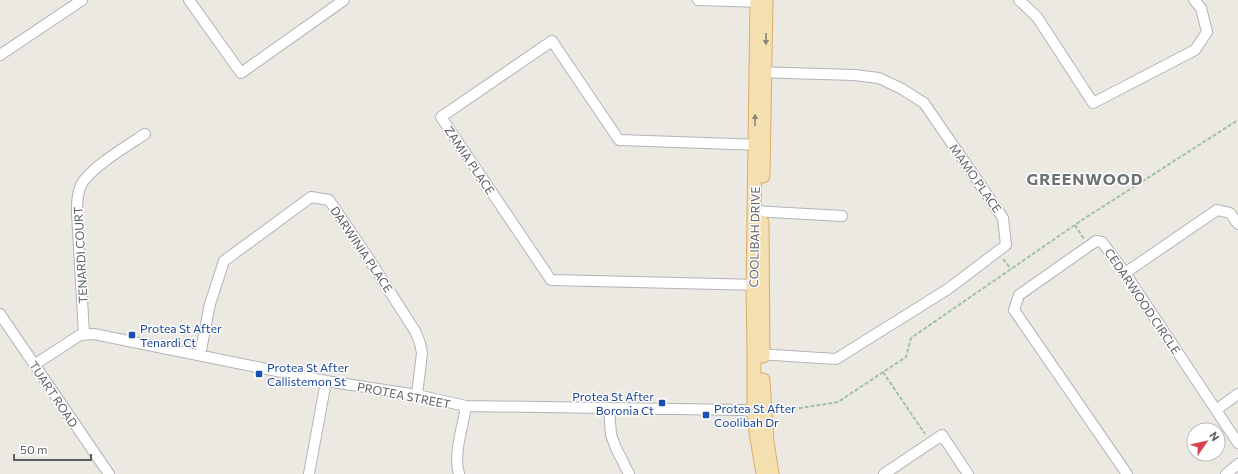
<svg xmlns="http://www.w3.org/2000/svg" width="1238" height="474" viewBox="0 0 1238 474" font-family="Commissioner,sans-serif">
<rect width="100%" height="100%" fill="#ece9e3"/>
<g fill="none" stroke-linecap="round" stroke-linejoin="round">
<g stroke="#b0b4b7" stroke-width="12">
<path id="minor" d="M189,0l52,73 103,-73
M698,0l65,2
M1019,0l18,17 56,86 102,-53 12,-18 -6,-24 -7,-8
M0,55l82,-55
M754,211l88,5
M1125,273l92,-63 13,3 8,11
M760,285l-209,-5 -110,-163 111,-76 67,99 143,5
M0,314l109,160
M84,334l-7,-121c0,-10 0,-19 4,-28 10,-18 46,-39 64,-51
M757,354l79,5 112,-70 58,-44 -3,-27 -79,-115 -22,-14 -23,-11 -25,-3 -97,-3
M200,355l10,-51 14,-43 87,-64 18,3 36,53 50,78 5,12 2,10 -5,42
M34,365l46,-30 14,-1 232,47 91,14 49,11 277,4 17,2
M609,408l2,27 5,13 13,26
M1216,410l22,-16
M309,474l17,-93
M459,474c-6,-20 4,-47 7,-68
M884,474l58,-39 26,39
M1127,474l-113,-164 5,-15 77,-54 6,1 23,31 113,170
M1226,474l12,-10"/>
</g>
<g stroke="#deac6a" stroke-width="15">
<path id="major" d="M757,0l-4,285 1,69v57l2,21 7,42
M763,176l3,-176
M762,222l1,134
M763,380l4,62 5,32"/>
</g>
<path stroke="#9fc2a3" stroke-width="2" stroke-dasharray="4 2" stroke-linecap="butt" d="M1075,225l9,14
M1003,259l8,10
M883,372l42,62
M775,412l63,-10 68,-45 5,-19 171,-118 156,-100"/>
<use href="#minor" stroke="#fff" stroke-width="10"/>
<use href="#major" stroke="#f4dfb0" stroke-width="13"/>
</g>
<defs><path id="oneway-solid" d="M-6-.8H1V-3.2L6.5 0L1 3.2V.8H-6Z"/></defs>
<g fill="#898579">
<use href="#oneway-solid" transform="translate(766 39) rotate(91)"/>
<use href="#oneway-solid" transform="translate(755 120) rotate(-89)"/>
</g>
<g fill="#1a4fb4" stroke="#fff" stroke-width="1.5">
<rect x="128" y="331" width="8" height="8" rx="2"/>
<rect x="255" y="370" width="8" height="8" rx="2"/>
<rect x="658" y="399" width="8" height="8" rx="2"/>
<rect x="702" y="411" width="8" height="8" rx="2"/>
</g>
<g text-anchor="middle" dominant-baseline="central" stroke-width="3" stroke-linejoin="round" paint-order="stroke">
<g font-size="12" fill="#5b5f62" stroke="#fff">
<text transform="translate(470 160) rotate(56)">ZAMIA PLACE</text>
<text transform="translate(976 178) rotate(55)">MAMO PLACE</text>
<text transform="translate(754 237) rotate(-89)">COOLIBAH DRIVE</text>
<text transform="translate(362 249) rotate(56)">DARWINIA PLACE</text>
<text transform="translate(80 255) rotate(-93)">TENARDI COURT</text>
<text transform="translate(1143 301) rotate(56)">CEDARWOOD CIRCLE</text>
<text transform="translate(54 394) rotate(56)">TUART ROAD</text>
<text transform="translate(404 395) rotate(11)">PROTEA STREET</text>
</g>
<g font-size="12" fill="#164399" stroke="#fff" text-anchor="start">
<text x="140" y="328">Protea St After<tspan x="140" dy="14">Tenardi Ct</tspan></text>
<text x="267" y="367">Protea St After<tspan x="267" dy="14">Callistemon St</tspan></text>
<text x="654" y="396" text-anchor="end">Protea St After<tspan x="654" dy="14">Boronia Ct</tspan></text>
<text x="714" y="408">Protea St After<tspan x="714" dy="14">Coolibah Dr</tspan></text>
</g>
<g font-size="16" font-weight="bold" letter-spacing="1" fill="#6c7174" stroke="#fff">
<text x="1085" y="178">GREENWOOD</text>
</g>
</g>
<g transform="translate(1206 442) rotate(56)"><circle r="19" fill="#ffffff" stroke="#bdbfc0"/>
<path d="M0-3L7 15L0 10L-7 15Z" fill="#d2434e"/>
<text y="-6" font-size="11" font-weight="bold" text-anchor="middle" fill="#5b5f62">N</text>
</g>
<path d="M14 454v6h77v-6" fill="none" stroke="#5b5f62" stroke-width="2"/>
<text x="20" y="454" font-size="12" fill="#5b5f62" stroke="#ffffff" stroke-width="3" paint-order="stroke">50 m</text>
</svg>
